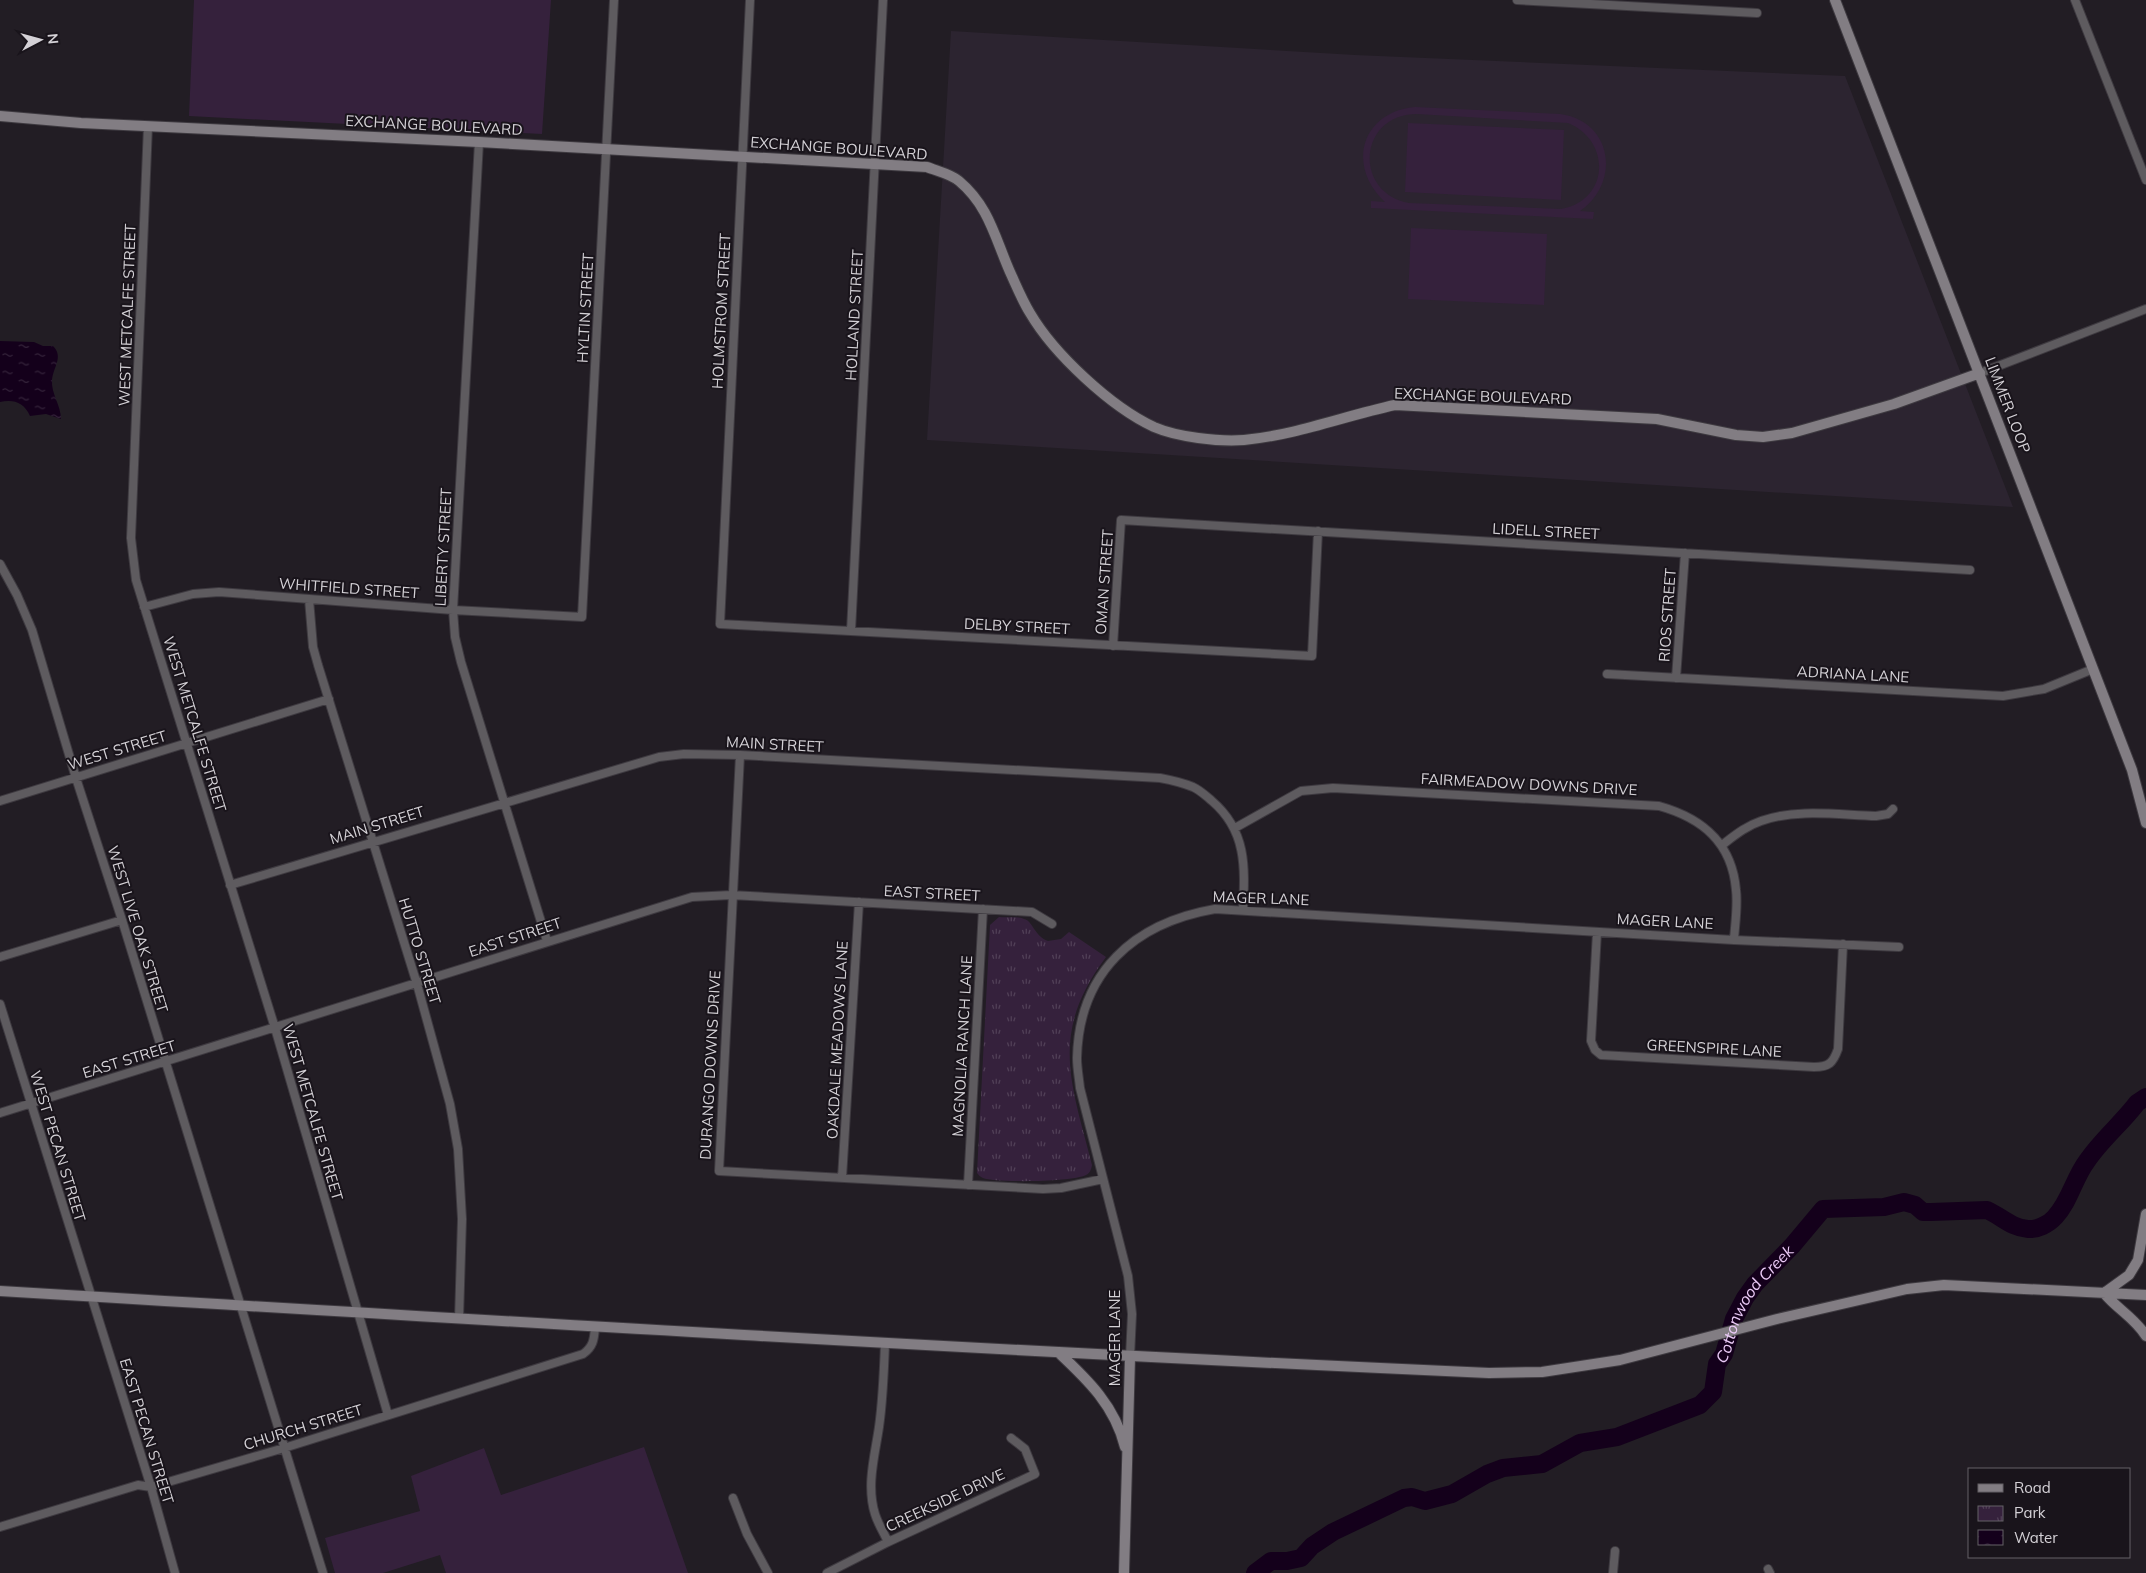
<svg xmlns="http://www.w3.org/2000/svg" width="2146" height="1573" viewBox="0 0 2146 1573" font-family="Mulish,sans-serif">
<defs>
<pattern id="park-tufts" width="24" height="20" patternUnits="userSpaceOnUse" patternTransform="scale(1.25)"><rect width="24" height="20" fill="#35213c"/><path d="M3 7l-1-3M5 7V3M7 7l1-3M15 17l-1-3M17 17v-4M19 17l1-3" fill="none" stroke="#514057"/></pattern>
<pattern id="water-ripples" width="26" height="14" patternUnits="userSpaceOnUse" patternTransform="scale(1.25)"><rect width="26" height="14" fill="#14001b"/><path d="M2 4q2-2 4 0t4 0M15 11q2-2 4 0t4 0" fill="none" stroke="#35243b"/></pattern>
</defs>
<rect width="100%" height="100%" fill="#221d24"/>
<path fill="#2c2430" d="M951,31l404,24 490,21 168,431 -1086,-67z"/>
<path fill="#35213c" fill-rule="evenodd" d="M194,0h357l-9,134 -353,-18z
M1415,107l145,7c53,7 61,69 20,97l14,1 -1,7 -222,-11v-7l14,1c-39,-36 -24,-90 30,-95zM1417,114l151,9c44,18 41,78 -7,86l-152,-6c-57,-11 -50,-89 8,-89z
M1408,123l156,7 -3,70 -156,-8z
M1411,228l136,6 -3,71 -136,-6z
M644,1447l44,126h-242l-6,-18 -57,18h-48l-10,-35 95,-27 -9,-35 73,-28 17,47z"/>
<path fill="url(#park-tufts)" d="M999,917c7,1 18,-1 25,2 9,2 10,17 24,22l13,-2 8,-7 37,25c-57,76 -35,125 -14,208 -1,5 -2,8 -6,10 -14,7 -89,8 -103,3 -3,-1 -4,-3 -6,-5l13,-248z"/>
<path fill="url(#water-ripples)" d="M0,341l34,1 9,4h10c11,11 0,21 -1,34 -1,14 9,25 9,39l-15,-5 -16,2c-6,-14 -17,-17 -30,-14z"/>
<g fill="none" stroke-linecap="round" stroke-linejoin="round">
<path stroke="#14001b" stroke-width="18" id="s1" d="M1255,1573l16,-12h16l14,-3 11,-12 21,-14 71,-34 8,-1 13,4 27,-7 35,-20 16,-6 39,-4 38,-21 37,-6 83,-32 13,-13 4,-28 7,-10 10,-35 11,-21 10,-14 37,-38 31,-37 61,-2 20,-5 11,3 8,7h8l56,-2c14,6 24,18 41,19 9,1 21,-5 27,-12 15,-16 19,-39 32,-56 14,-21 35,-38 50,-58l9,-6"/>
<g stroke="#3e3a40" stroke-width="10">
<path id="street" d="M750,0l-30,624 592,32 6,-125
M1517,0l240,13
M2075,0l71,180
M148,126l-17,412 5,42 139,448 113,387
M479,142l-26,468 2,27 6,25 86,279
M1980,373l166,-64
M0,564l17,31 15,35 44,148 46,142 201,653
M309,599l4,48 5,18 99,319 33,120 8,45 4,70 -3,100
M144,607l49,-13 26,-2 234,18 129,7 32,-617
M851,631l32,-631
M1113,646l8,-126 849,50
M1607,674l396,22 41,-7 49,-20
M1676,678l9,-125
M740,755l-21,416 324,18 18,-1 42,-9
M0,801l329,-102
M1235,828l66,-37 32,-3 326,18c43,12 73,36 77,84 2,16 -1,34 -2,50
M1722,845c12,-9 24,-19 39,-24 36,-13 78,-6 115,-5l12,-2 5,-5
M230,885l429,-128 25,-3 56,1 420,23c11,2 23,5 33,9 7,3 13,9 19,14 35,30 33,66 31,109
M1597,932l-6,109 4,9 6,5 213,12c15,0 19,-4 24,-18l5,-105
M0,957l122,-37
M0,1004l151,483 24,86
M0,1113l692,-216 39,-2 301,17 20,12
M842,1178l17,-276
M968,1185l15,-276
M885,1343c-1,28 -2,56 -6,84 -4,28 -13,58 -4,87 3,10 9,19 13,28
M1130,1357l2,-43 -4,-38 -48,-188c-1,-10 -3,-20 -3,-30 2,-86 57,-135 138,-149l519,31 165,7
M733,1498l14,36 21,39
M0,1527l138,-42 13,2 133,-39 299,-94c10,-7 11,-14 12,-26
M1768,1569l2,4
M827,1573l61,-31 147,-68 -10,-25 -14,-11
M1613,1573l2,-22"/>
</g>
<g stroke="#3e3a40" stroke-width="12">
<path id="secondary" d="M1835,0l297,770 14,53
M0,116l81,7 398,19 448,25c10,4 24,7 32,14 30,25 36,57 51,91 6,13 12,28 20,41 24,41 81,94 124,114 23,10 65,15 90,13 52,-5 100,-24 151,-35l262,14 79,16 27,2 29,-4 102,-29 86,-31
M0,1291c496,30 992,60 1489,82l53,-1 78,-12 157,-41 130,-30 37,-4 202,10
M2104,1293l25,-18 9,-15 8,-46
M2104,1293c13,16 31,25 42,43
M1058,1352c30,28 57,54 67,95
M1124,1573l6,-216"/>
</g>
<use href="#street" stroke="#5e5b5f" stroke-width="8"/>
<use href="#secondary" stroke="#827d83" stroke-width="10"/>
</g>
<g text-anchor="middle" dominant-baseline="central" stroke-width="4" stroke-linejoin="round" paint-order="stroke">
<g font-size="15" fill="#d4d1d6" stroke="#19141b">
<text transform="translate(434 125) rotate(3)">EXCHANGE BOULEVARD</text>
<text transform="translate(839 148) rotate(4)">EXCHANGE BOULEVARD</text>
<text transform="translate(585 308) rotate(-87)">HYLTIN STREET</text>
<text transform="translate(721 311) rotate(-87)">HOLMSTROM STREET</text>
<text transform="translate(127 315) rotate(-88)">WEST METCALFE STREET</text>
<text transform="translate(854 315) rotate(-87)">HOLLAND STREET</text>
<text transform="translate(1483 396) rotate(2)">EXCHANGE BOULEVARD</text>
<text transform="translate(2008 405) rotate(69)">LIMMER LOOP</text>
<text transform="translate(1546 531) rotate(3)">LIDELL STREET</text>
<text transform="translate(443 547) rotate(-87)">LIBERTY STREET</text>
<text transform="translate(1104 582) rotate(-86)">OMAN STREET</text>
<text transform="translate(349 588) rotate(4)">WHITFIELD STREET</text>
<text transform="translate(1667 615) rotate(-86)">RIOS STREET</text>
<text transform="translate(1017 626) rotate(3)">DELBY STREET</text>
<text transform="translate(1853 674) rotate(3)">ADRIANA LANE</text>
<text transform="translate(195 724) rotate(73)">WEST METCALFE STREET</text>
<text transform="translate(775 744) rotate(3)">MAIN STREET</text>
<text transform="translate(117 750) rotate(-17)">WEST STREET</text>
<text transform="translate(1529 784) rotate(3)">FAIRMEADOW DOWNS DRIVE</text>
<text transform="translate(377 825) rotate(-17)">MAIN STREET</text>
<text transform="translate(932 893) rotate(3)">EAST STREET</text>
<text transform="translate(1261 898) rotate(2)">MAGER LANE</text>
<text transform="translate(1665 921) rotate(3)">MAGER LANE</text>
<text transform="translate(138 929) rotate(73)">WEST LIVE OAK STREET</text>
<text transform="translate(515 937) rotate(-18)">EAST STREET</text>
<text transform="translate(420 951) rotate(73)">HUTTO STREET</text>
<text transform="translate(837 1040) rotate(-87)">OAKDALE MEADOWS LANE</text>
<text transform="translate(962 1046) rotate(-87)">MAGNOLIA RANCH LANE</text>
<text transform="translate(1714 1048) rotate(3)">GREENSPIRE LANE</text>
<text transform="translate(129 1059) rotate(-17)">EAST STREET</text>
<text transform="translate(710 1065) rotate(-87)">DURANGO DOWNS DRIVE</text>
<text transform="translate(313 1112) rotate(74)">WEST METCALFE STREET</text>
<text transform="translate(58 1146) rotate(73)">WEST PECAN STREET</text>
<text transform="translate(1114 1338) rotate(-90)">MAGER LANE</text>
<text transform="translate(303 1427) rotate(-17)">CHURCH STREET</text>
<text transform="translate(147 1431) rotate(73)">EAST PECAN STREET</text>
<text transform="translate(945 1500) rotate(-25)">CREEKSIDE DRIVE</text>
</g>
<g font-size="16" font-style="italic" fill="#eccbf8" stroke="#19141b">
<text stroke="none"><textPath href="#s1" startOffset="605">Cottonwood Creek</textPath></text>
</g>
</g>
<rect x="1968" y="1468" width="162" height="90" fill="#19141b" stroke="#646066"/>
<rect x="1978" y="1484" width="25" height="8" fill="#827d83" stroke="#646066"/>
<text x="2014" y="1493" font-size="15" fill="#d4d1d6">Road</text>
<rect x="1978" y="1506" width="25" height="15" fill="url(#park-tufts)" stroke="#646066"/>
<text x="2014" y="1518" font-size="15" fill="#d4d1d6">Park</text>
<rect x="1978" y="1530" width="25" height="15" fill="url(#water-ripples)" stroke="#646066"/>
<text x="2014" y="1543" font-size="15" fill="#d4d1d6">Water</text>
<g transform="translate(40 40) rotate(84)" stroke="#19141b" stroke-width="4" paint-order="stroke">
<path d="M0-4L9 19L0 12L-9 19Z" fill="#d4d1d6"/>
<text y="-8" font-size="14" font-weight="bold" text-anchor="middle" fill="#d4d1d6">N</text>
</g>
</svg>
